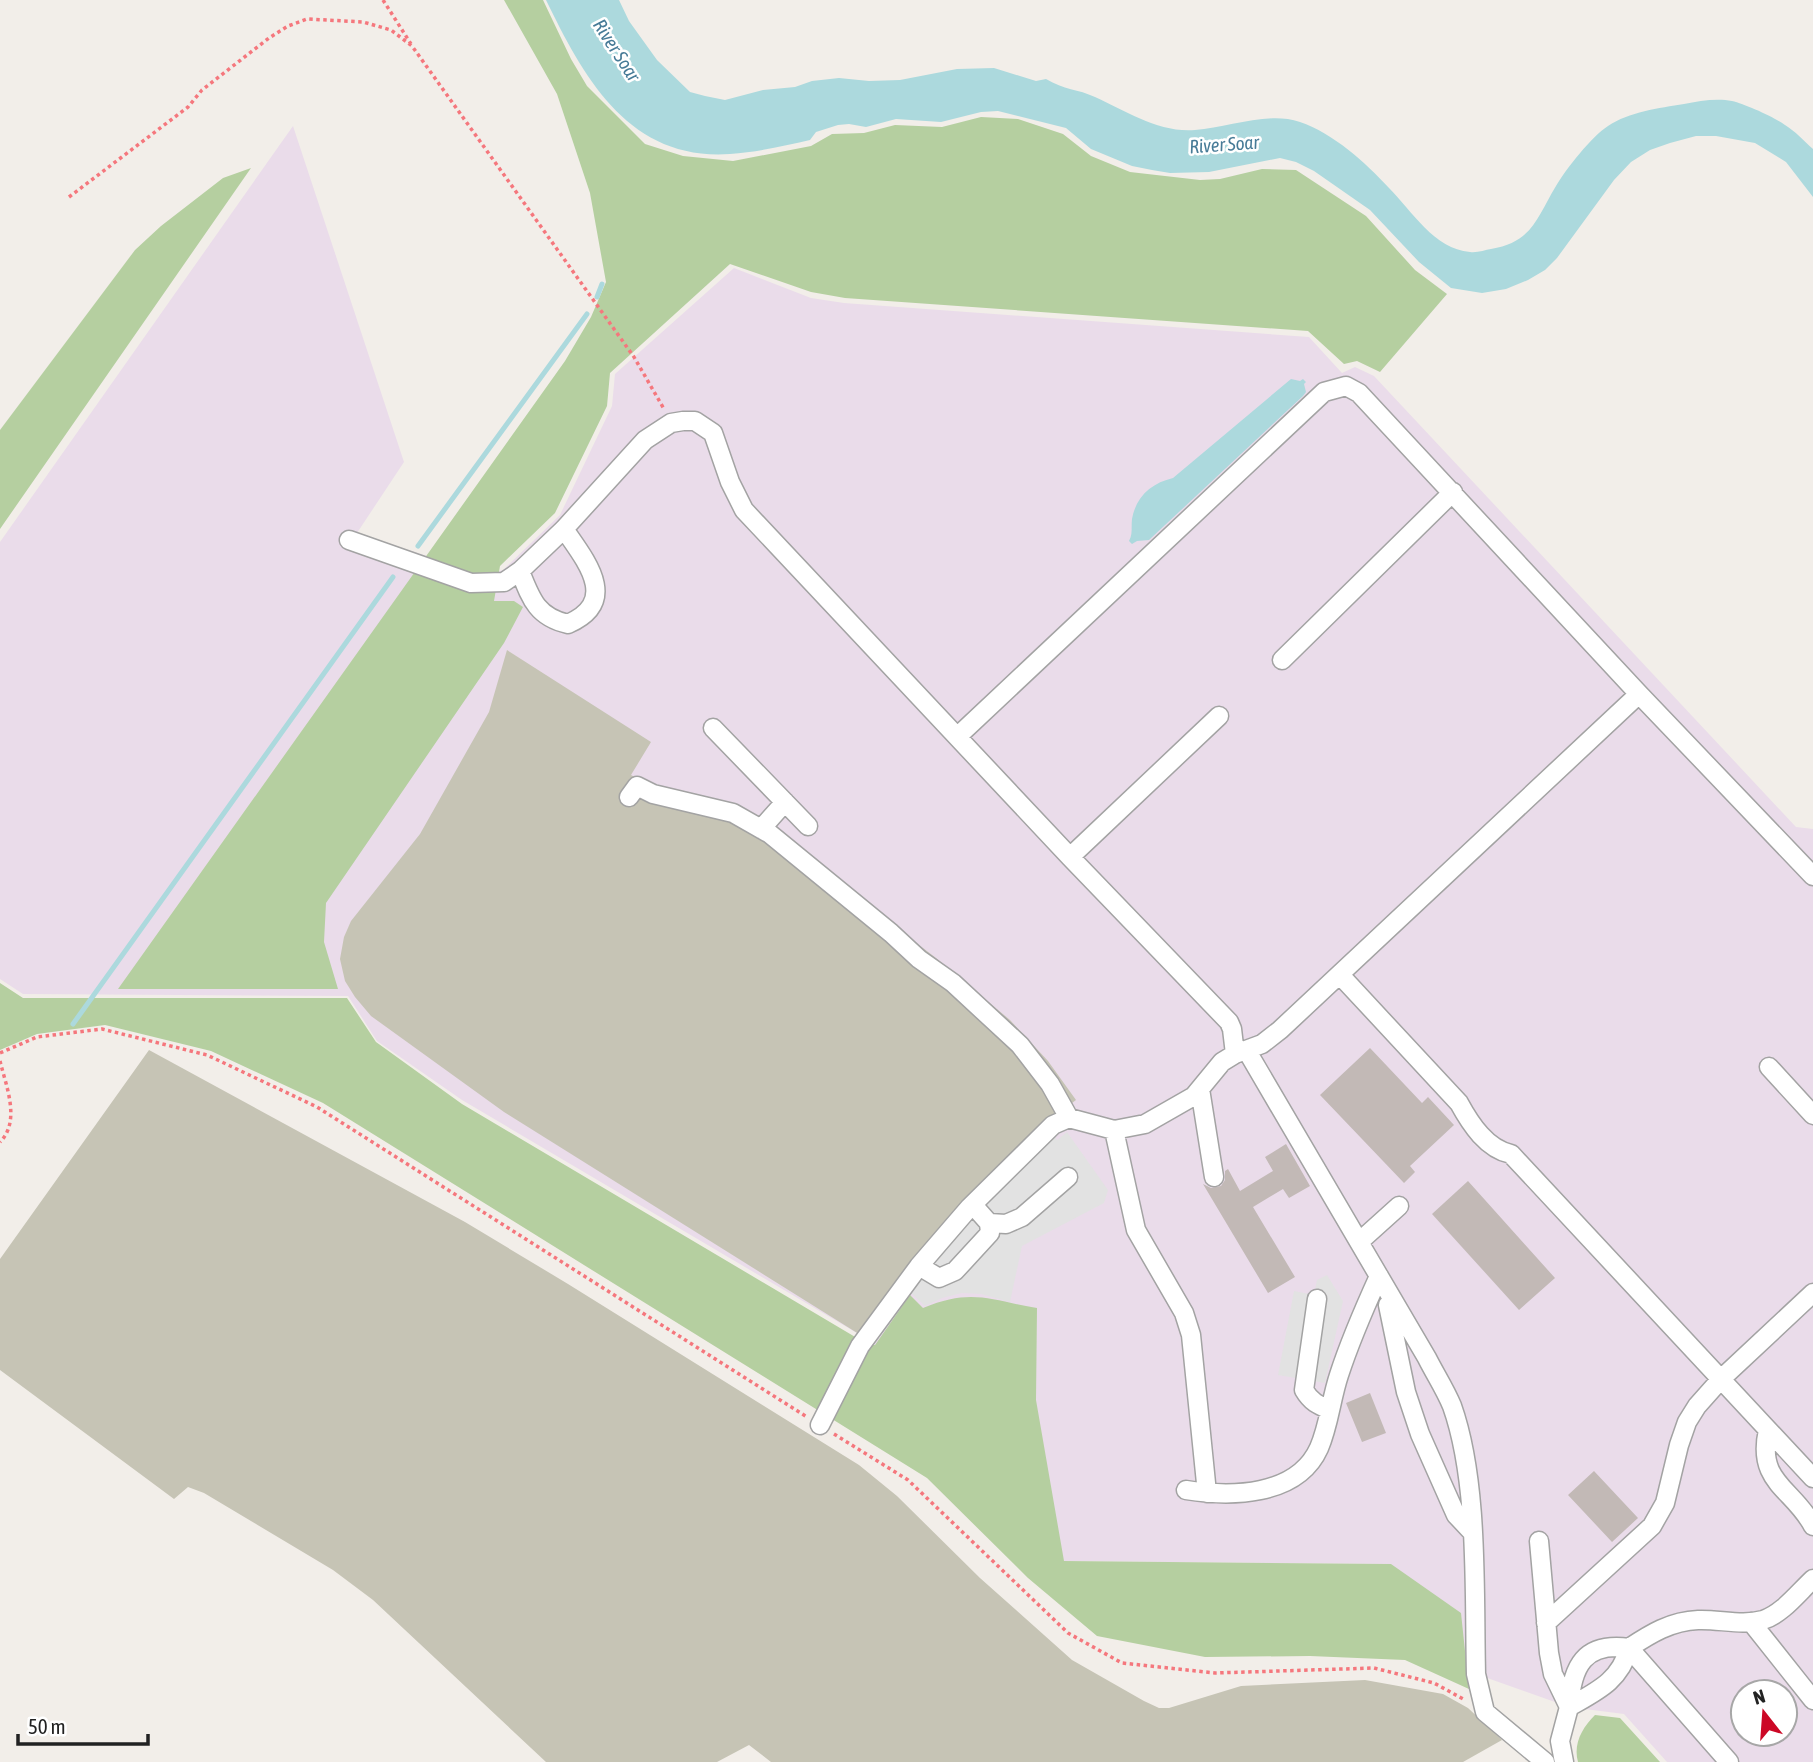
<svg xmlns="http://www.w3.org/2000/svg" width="1813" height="1762" viewBox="0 0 1813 1762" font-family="'Asap Condensed',sans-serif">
<rect width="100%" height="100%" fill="#f2eee9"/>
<path fill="#eadcea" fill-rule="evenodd" d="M293,126l111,336 -47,71 127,42 19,-5 57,-55 52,-109 3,-32 119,-106 77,30 33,5 465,34 33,36 13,-6 19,9 422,451 17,2v933h-146l-43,-48 -55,-7 -93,-33 -85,-110 -327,-3 -213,-186 21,-33 -410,-242 -85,-59 -29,-45 -325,-2 -23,-15v-437zM1743,1692h42v42h-42z"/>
<path fill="#c6c4b5" d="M507,650l144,92 -20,33 26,14 80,17 199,152 74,62 38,41 28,39 -20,15 -90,82 -33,40 -71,99 -358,-224 -133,-96 -16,-19 -10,-16 -5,-22 4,-22 7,-16 69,-87 69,-122z
M149,1050l316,172 103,62 291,181 38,31 83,82 92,82 72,41 15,7h10l72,-22 124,-6 78,14 25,14 34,32 -39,22h-692l-22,-17 -32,17h-171l-173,-162 -40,-30 -129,-77 -16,-6 -14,12 -174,-129v-111z"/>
<path fill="#b5cfa0" d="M504,0h39l28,59 16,27 58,58 38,12 50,5 78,-15 21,-12 32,-1 31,-8 47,2 39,-10 37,2 45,15 28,22 39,16 70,8 20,-1 42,-10 34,1 70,46 49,54 32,24 -67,78 -23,-11 -13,3 -36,-33 -463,-33 -34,-6 -81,-28 -120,109 -3,33 -52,107 -55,53 -6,35h20l9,6 -19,36 -178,260 -2,39 14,47h-220l447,-628 26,-44 15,-35 -16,-89 -33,-99z
M251,168l-251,361v-99l135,-180 26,-24 62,-48z
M0,983l23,15h324l29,44 86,62 405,240 8,1 35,-50 13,13c49,-20 66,-8 114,0l-1,92 28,161 327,3 70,49 8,76 -64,-29 -95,-4 -105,1 -108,-21 -69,-58 -101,-100 -604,-375 -112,-52 -106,-26 -68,9 -37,16z
M1595,1715l25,3 40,44h-82c-5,-18 4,-34 17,-47z"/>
<path fill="#e2e2e2" d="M1067,1132l41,58 -4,13 -82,43 -12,56 -29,-8 -19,-1 -20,5 -17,8 -17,-16 31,-41 114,-115 4,6z
M1327,1275l16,26 -18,82 -47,-8 16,-84 20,4 3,-15z"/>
<path fill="#acd9dd" d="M546,0h73l10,21 28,39 33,32 15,4 20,4 38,-10 32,-3 17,-6 27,-3 30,3 31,-1 57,-11 37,-1 42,13 10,-2c18,11 32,10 49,18 31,14 64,36 100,33 33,-2 72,-19 105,-8 33,11 66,41 89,66 23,23 45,61 81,64 7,1 15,-2 21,-3 42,-7 46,-32 65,-63 10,-17 36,-50 52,-60 21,-14 51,-18 76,-22 15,-3 33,-6 48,-3 13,3 42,16 53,24 10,6 19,16 28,24v48l-27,-35 -31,-19 -39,-7h-20l-26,7 -20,7 -19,12 -17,18 -57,78 -12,12 -17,10 -22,9 -24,4 -31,-5 -32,-26 -49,-52 -56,-39 -18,-9 -16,-4 -71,14 -39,1 -18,-3 -20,-4 -41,-17 -25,-21 -68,-17 -17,1 -40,10 -45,-3 -30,8 -17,-3 -11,1 -22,7 -6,8c-26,6 -53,12 -80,14 -101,7 -146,-76 -184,-154z
M1291,379l9,2 3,-2 3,3 -2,2 2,8 -3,4 -154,144 -12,1 -5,3 -3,-3c4,-7 2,-14 3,-22 4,-23 20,-36 41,-41z"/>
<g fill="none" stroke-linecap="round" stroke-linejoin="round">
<path stroke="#acd9dd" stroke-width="5" d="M597,297l5,-13
M418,546l169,-232
M73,1024l320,-447"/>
</g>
<path fill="#c2b9b6" d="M1370,1048l52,55 6,-6 26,28 -44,41 5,6 -11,11 -84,-88z
M1286,1144l24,42 -21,12 -6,-9 -30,18 42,70 -27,16 -65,-109 8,4 10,-2 4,-6v-9l3,-2 12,22 33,-20 -8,-14z
M1468,1181l87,97 -36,32 -87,-96z
M1370,1393l16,40 -24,9 -16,-39z
M1594,1471l44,47 -26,24 -44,-47z"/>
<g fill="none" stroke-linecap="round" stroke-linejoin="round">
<g stroke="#a3a3a3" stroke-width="21">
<path id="minor" d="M349,540l122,43 33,-1 16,-11 44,-42 81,-89 26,-17 12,-2h12l18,12 17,49 14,28 326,347 159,165 3,7 3,25
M520,571c11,28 17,46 48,53 52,-23 18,-63 -4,-95
M1282,660l171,-168
M713,728l95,98
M958,736l366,-344 22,-6 13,7 280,301 174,182
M629,797l8,-11 16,8 80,19 37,21 121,99 28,26 34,24 67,62 30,39 19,34
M761,829l24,-27
M1070,857l149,-141
M1340,975l119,128c12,22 28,46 52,51l302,324
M1247,1051l180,307c8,16 18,31 25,48 27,76 22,187 24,268l9,38 60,50
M1769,1067l44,48
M1200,1089l14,88
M1114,1130l22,100 48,83 7,22 16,158
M989,1223l17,1 16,-7 46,-40
M1359,1242l40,-36
M919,1266l20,12 16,-7 35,-38 -1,-10 -16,-18
M1317,1299l-13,91c7,12 14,15 26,20
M1388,1305l18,87 14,42 36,81 16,17
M820,1425l40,-79 59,-80 50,-58 84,-83 16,-7 45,12 31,-6 49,-28 28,-34 13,-8 27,-10 18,-14 359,-336
M1768,1430c-12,53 25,58 45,96
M1186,1490c44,7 111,7 133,-42 10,-23 12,-49 20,-73 11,-34 25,-66 40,-99
M1539,1541l10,112 4,21 16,33 -9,34 4,21
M1751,1622l62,78
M1546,1623l106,-97 13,-23 14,-58 8,-23 10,-16 24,-27 92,-86
M1569,1707c28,-16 51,-26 60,-59 21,-14 42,-27 69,-28 21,-1 44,6 65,0 19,-6 35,-27 50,-41
M1569,1707c3,-41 15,-65 60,-59l100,114"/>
</g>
<path stroke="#f5777d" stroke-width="3.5" stroke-dasharray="3.5 3.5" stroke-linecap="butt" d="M383,0l28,44
M69,197l119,-90 14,-17 67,-52 19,-12 19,-7 56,3 28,8 21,16 222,311 30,52
M0,1053l37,-16 65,-8 105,26 110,52 490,310
M0,1061c6,25 21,60 0,81
M834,1434l74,46 160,153 54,30 93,10 159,-5 60,15 31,17"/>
<use href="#minor" stroke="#fff" stroke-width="18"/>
</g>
<g text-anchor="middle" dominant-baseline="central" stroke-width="5" stroke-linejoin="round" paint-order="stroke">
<g font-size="19" font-style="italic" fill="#477b97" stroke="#fff">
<text transform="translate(617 50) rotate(57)">River Soar</text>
<text transform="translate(1224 144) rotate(-4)">River Soar</text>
</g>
</g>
<g transform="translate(1764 1713) rotate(343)"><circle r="33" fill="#ffffff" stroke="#a7a7a7" stroke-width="2"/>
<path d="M0-5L12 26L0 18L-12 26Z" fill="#cc0826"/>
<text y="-10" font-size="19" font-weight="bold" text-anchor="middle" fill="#222222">N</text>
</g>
<path d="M18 1734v10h130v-10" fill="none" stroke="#222222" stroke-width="3.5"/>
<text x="28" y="1734" font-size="21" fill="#222222" stroke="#ffffff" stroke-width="5" paint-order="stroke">50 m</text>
</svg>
